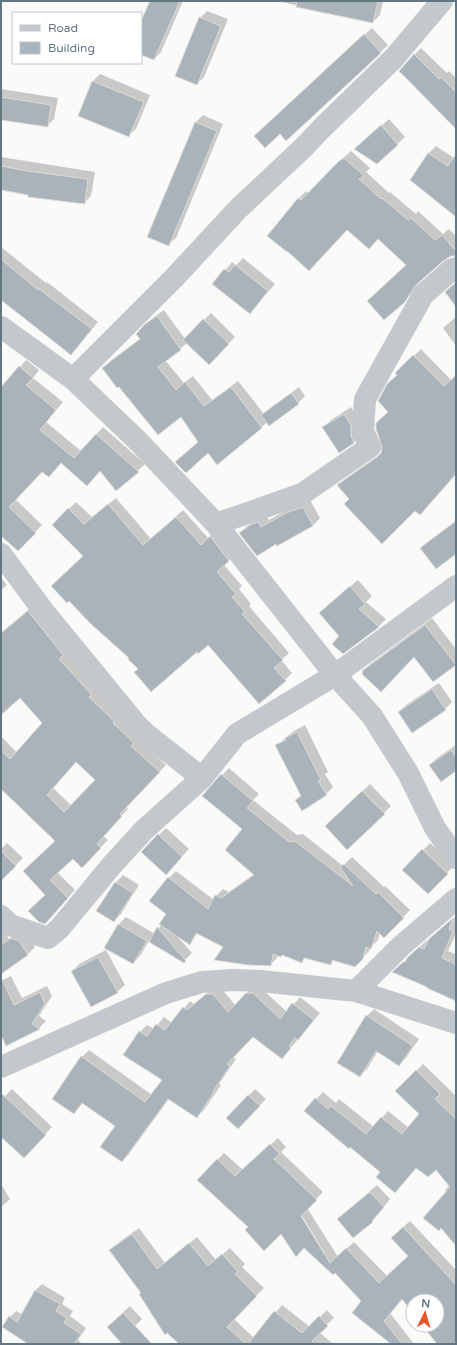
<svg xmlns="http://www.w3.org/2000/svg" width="457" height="1345" viewBox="0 0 457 1345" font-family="'Varela Round',sans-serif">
<rect width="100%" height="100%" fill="#fafaf8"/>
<path fill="#0003" fill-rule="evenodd" d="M151,1h32l-22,51 -7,7 -13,-5v-30z
M277,1h106l-3,14 -7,7z
M207,11l21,8 -24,58 -7,7 3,-66z
M372,28l16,17 -102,94 -6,-6 -18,-4z
M421,48l26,25 2,-2 7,7v50l-42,-73z
M100,74l50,21 -14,34 -8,7 -49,-21 14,-34z
M1,89l57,9 -4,21 -7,7 -46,-7z
M203,115l20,9 -47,114 -8,7 28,-123z
M389,119l16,18 -28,26 -14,-21z
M436,146l18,12 2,-2v59l-45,-35 18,-27z
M351,151l19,17 -4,4 23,21 1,-1 26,22 2,-3 25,23 6,-5 7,7v18l-14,6 -21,19 -9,14 -8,8 3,-36 -29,-27 -30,-9 -60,21 -20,-14 31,-38 7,-7 3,3 31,-33z
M1,157l94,15 -4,24 -7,7 -83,-14z
M1,247l45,36 1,-1 51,40 -27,32 -70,-55z
M243,258l32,26 -25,29 -36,-29 18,-22 4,3z
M164,310l21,29 26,-26 24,24 -26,27 -22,-21 -7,6 -15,11 19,23 9,-7 19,24 26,-19 26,33 35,-27 6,9 -7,7 -29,21 -2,-2 -6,6 -62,14 -18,-26 -78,-48 7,-7 31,-23 -4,-4 17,-17z
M456,317v29l-13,-18z
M421,349l30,31 5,-5v99l-41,36 -65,-11 -11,-14 7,-7 36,-25 8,-41 9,-37 -2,-2z
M26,360l13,10 -6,8 30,24 -17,20 35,29 22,-24 42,37 -28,25 -17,-19 -39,-7 -12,13 -7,-5 -27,28 27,26 -24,25 -17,-16v-145z
M351,407l7,11 3,17 -7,7 -15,10 -15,-25 7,-7z
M116,498l35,41 32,-29 25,28 9,-8 19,23 -12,12 18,21 -3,3 12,15 -2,2 40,47 -8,7 11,13 -7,7 -77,-36 -11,7 -58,17 -8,-10 -47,-102 -31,-31 23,-23 16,15z
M310,500l10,18 -7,7 -35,20 -2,-2 -36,-10 7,-7 11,-7 8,-3 3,4 25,-14z
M456,521v32l-34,-5 7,-7z
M1,578l6,7 -6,5z
M358,580l14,16 -6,6 20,17 -7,7 -36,26 -2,-16 -14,-30z
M35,604l102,134 29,27 -40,42 2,2 -25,27 5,4 -26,26 -9,-9 -16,15 18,18 -23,25 -6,-20 10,-54 -55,-53v-52l16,17 27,-30 -24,-26 -19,17v-81zM77,761l19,19 -24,26 -19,-18z
M432,618l24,31v14l-23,17 -19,-25 -51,16 7,-7z
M439,683l13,19 -7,7 -46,3 7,-7z
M305,725l23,47 -3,2 8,13 -7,7 -24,16 -6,-10 5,-5 -24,-50 17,-14z
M456,745v25l-26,-5 7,-7z
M229,768l30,26 -6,6 44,35 6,-1 40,32 9,-9 32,30 1,-1 25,24 -26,27 -4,-4 -2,7 -7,7 -2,4 -14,15 -20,-6 -5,4 -24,-7 -4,5 -19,-8 -5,1 -1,3 -7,7 -72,-32 -8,10 -13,-7 15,17 -8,8 -35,-20 -9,15 -7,7 -28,-16 14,-23 7,-7 29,17 6,-9 6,-11 2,-36 7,-7 38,29 2,-4 7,-7 6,3 25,-18 -10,-45 -22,-54z
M370,784l21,22 -7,7 -51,6z
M166,828l23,21 -16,17 -31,-14z
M7,843l16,15 -22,22v-31z
M430,843l24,23 -27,27 -23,-23z
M123,875l16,10 -18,29 -7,7 -16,-10 18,-29z
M456,916v17l-8,18 8,3v48l-3,-2 1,-1 -60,-27 21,-21 12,-11 2,1 8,-9z
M1,926l8,13 10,-7 7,2 9,13 -7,7 -24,17 -3,-4z
M106,950l19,35 -8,7 -45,-20 7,-8z
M11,976l11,22 25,-12 5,10 -13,20 7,5 -7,7 -21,11 -17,-6v-52z
M254,986l6,1 27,25 13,-15 20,16 -38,45 -29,-23 -20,22 3,2 -17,25 2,1 -17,25 -7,7 -28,-18 -40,55 -7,7 -6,-35 -33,-23 -9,10 8,-56 7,-7 63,45 11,-16 -23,-47 7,-7 7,4 10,-12 8,6 18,-22 4,3 20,-16 6,-1 16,19z
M374,1009l45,30 -13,19 -7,7 -21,-14 -11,18 -7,7 7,-60z
M423,1064l33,32v148l-8,-52 -3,-2 5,-5 -14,-16 -19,-2 -22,25 -14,-20 -76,-61 18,-19 13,11 3,-4 35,28 14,-16 21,17 11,-14 -23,-23z
M12,1089l40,38 -28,30 -23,-21v-36z
M255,1089l11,10 -21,22 -18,-3z
M278,1138l8,9 -5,5 42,40 -16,16 31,49 16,-15 33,34 22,-20 -10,-25 11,-10 46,49v74h-19l-14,-19h14v-24h-24v11l-10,-14 -13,15 24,31h-26l2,-2 -27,-41 -28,-29 -31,-25 -22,-14 -33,-6 -32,-67 7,-7 19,17zM299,1211l25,41h-2l-25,-40z
M1,1184l9,15 -9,8z
M377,1185l13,14 -11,14v1l-26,23 -15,-18z
M139,1228l26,35 32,-26 19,23 14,-12 15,16 -3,3 22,21 -30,31 20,19 28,-33 28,22 17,-17 7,8 -15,14 14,12h-152l-70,-94 7,-7z
M42,1284l23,14 -3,6 11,7 -3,5 16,12 -8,12 4,4h-52l-20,-27 6,-6 6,3 13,-23z
M130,1306l12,13 -7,7 -20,-6z"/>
<path fill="#aab3b9" stroke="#dcdcda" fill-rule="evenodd" d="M150,1h30l-26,59 -13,-5v-34z
M297,1h81l-5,22 -77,-16z
M199,17l22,9 -24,59 -22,-9z
M364,34l17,19 -95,88 -6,-7 -15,14 -11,-12z
M414,54l25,25 2,-2 15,15v37l-57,-58z
M92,81l52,21 -15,35 -51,-21z
M1,97l50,8 -3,22 -47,-7z
M195,122l22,9 -48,115 -22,-9z
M381,125l17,20 -21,19 -23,-15z
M428,153l20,13 8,-12v63l-46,-37z
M344,158l20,18 -5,3 22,20 1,-1 26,22 3,-2 24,22 7,-5 14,16v5h-5l-8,5 -28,25 -10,16 -21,18 -17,-19 39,-36 -28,-26 -9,10 -22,-19 -38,41 -22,-20v1l-20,-16 31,-38 3,2 38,-39z
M1,166l26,5 61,8 -3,25 -57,-7v-2l-27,-5z
M1,259l37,31 1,-1 53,40 -21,26 -70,-55z
M235,265l33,26 -18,23 -38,-30 12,-15 5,3z
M456,282v25l-11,-15z
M157,316l24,34 -23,17 18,23 9,-8 19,24 27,-19 31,41 -45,37 -9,-12 -22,20 -11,-11 23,-20 -17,-25 -23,18 -39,-48 -2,1 -15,-20 38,-29 -4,-5 9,-10z
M203,319l26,25 -20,21 -26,-25z
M413,355l31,31 12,-11v99l-36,41 -5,-4 -33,33 -38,-40 5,-5 -12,-14 40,-28 4,-4 1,-6 -6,-18v-6l12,-11 -10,-11 9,-17 10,-9 -2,-2z
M19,366l14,12 -7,7 30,25 -16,20 34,28 22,-24 43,38 -23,19 -16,-20 -13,15 -26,-23 -12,14 -7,-5 -33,35 27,26 -18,18 -17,-15v-149z
M291,393l8,11 -30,22 -8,-11z
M344,414l7,11v11l3,7 -15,10 -17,-26z
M108,504l35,41 33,-28 25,28 9,-9 19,25 -12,11 19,22 -4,3 13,15 -3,2 41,46 -9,8 12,13 -27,23 -51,-59 -10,9 -1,-2 -46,40 -17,-20 4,-3 -10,-10 1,-1 -38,-34 -22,-23 -2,2 -16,-17 32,-30 -31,-31 16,-17 16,16z
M303,507l10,19 -36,20 -1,-2 -19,12 -18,-23 11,-8 8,-3 3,5 25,-14z
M456,521v33l-20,15 -16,-21z
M350,586l15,18 -6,5 20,18 -36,27 -11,-10 7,-8 -20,-23z
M28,611l35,44 -4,4 33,36 -3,2 25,24 -1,2 21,20 -3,3 29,26 -40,42 2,2 -25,28 4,4 -19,20 -9,-9 -23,21 18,18 -23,26 -6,-2 -11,-11 17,-16 -22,-24 32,-30 -54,-52v-39l9,9 32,-36 -22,-25 -19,17v-82zM76,762l19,18 -31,32 -17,-17z
M425,625l31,40 -23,17 -19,-25 -33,35 -19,-18 1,-2 -1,-1z
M432,689l14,21 -34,23 -14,-21z
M297,732l24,48 -3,1 9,14 -25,16 -7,-11 6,-4 -26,-51 11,-5 -1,-2z
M451,750l5,7v14l-15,11 -12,-17z
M221,774l32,27 -6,7 42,34 6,-1 58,45 -13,-19 4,-3 32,30 2,-2 26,26 -20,20 -7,-7 -6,18 -5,-2 -3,12 -8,8 -23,-7 -1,5 -27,-7 -2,5 -20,-8 -1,2 -8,-3 -2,12 -23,-1 -34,-5 9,-13 -27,-14 -6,12 -31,-21 7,-10 -17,-13 19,-24 40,32 7,-14 6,3 33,-23 -29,-25 17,-21 -40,-33z
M362,791l23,23 -38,36 -22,-24z
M158,834l24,23 -16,18 -25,-23z
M422,849l26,25 -20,20 -26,-24z
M1,851l15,15 -15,15z
M115,882l18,11 -19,29 -18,-11z
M453,918l-4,11 4,2 -11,27 14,6v37l-29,-13v-1l-35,-15 11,-10h2l2,-4 12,-11 5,2 5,-10z
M118,924l29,17 -14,23 -29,-16z
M157,927l29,34 -2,2 -35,-21z
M11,938l8,3 9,14 -27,19v-29z
M98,957l20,36 -27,14 -20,-36z
M1,977l13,28 26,-13 5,12 -13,20 8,5 -34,17 -5,-11z
M246,993h7l27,26 12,-16 22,17 -16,20 -3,-2 -6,8 2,2 -9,11 -29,-22 -26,27 3,2 -17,25 1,1 -17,26 -29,-19 -46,63 -22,-15 15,-21 -33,-23 -8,11 -22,-15 29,-43 64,46 17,-22 -39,-25 16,-24 8,5 9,-12 9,6 18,-23 4,3 19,-16h7l15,18z
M366,1015l47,31 -14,20 -23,-15 -16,26 -23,-14z
M416,1070l24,24 -5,5 21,20v127l-15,-18 -2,3 -16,-13 27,-31 -14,-17 -8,7 -12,-9 -21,25 -19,-16 4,-5 -30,-25 -1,2 -45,-38 11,-13 13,11 3,-3 35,28 15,-17 21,17 17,-20 -24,-23z
M1,1093l45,42 -22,23 -23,-21z
M248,1095l12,11 -22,23 -12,-11z
M270,1144l10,10 -6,5 43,41 -16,16 29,47 16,-15 33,35 29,-27 -17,-18 12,-11 53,58v59h-19l-15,-19h15v-24h-24v12l-11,-14 -18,22 18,23h-11l-39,-31 9,-12 -26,-28 -2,2 -29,-27 -8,9 -15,-23 -17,17 -19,-21 3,-3 -51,-47 20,-21 18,17z
M370,1192l14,15 -12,14 1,1 -20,16 -16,-19z
M132,1234l25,35 32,-26 19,23 14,-12 16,18 -3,2 22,22 -30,31 19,17h-67l-12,-11 -2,2 -26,-41 2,-1 -32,-43z
M35,1290l25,14 -4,7 11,7 -3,5 17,11 -7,10h-46l-26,-17 7,-11 8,6z
M274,1311l28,22 17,-17 9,10 -16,15 4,3h-68z
M123,1313l29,31h-30l-15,-17z"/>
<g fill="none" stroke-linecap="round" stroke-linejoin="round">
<path stroke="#c3c8cc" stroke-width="22" d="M1,327l72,52 66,63 77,82 119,151 37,41 36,57 27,55 21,30
M73,379l101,-101 64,-69 66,-62 18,-19 72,-70 48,-57
M216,524l86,-30 68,-47 -7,-16 2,-32 58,-104 28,-25 5,-2
M1,554l44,59 91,111 10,10 56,44
M1,916l9,9 38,13 11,-9 53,-64 32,-35 58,-52 35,-44 98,-59 121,-89
M356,991l45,-45 55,-47
M1,1067l165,-74 36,-11 31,-2 27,1 96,10 100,32"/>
</g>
<rect width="457" height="1345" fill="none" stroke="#657683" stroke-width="4"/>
<rect x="12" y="12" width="130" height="52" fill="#ffffff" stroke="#c1c8cd"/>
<rect x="20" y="25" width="20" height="6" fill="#c3c8cc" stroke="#c1c8cd"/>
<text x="48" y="32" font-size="12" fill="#657683">Road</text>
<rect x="20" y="42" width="20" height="12" fill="#aab3b9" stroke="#c1c8cd"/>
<text x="48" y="52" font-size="12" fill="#657683">Building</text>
<g transform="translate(425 1313) rotate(5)"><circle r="19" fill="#ffffff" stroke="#c1c8cd"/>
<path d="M0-3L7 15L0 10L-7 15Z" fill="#e4572e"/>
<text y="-6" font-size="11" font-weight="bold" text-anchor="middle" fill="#657683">N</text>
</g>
</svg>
